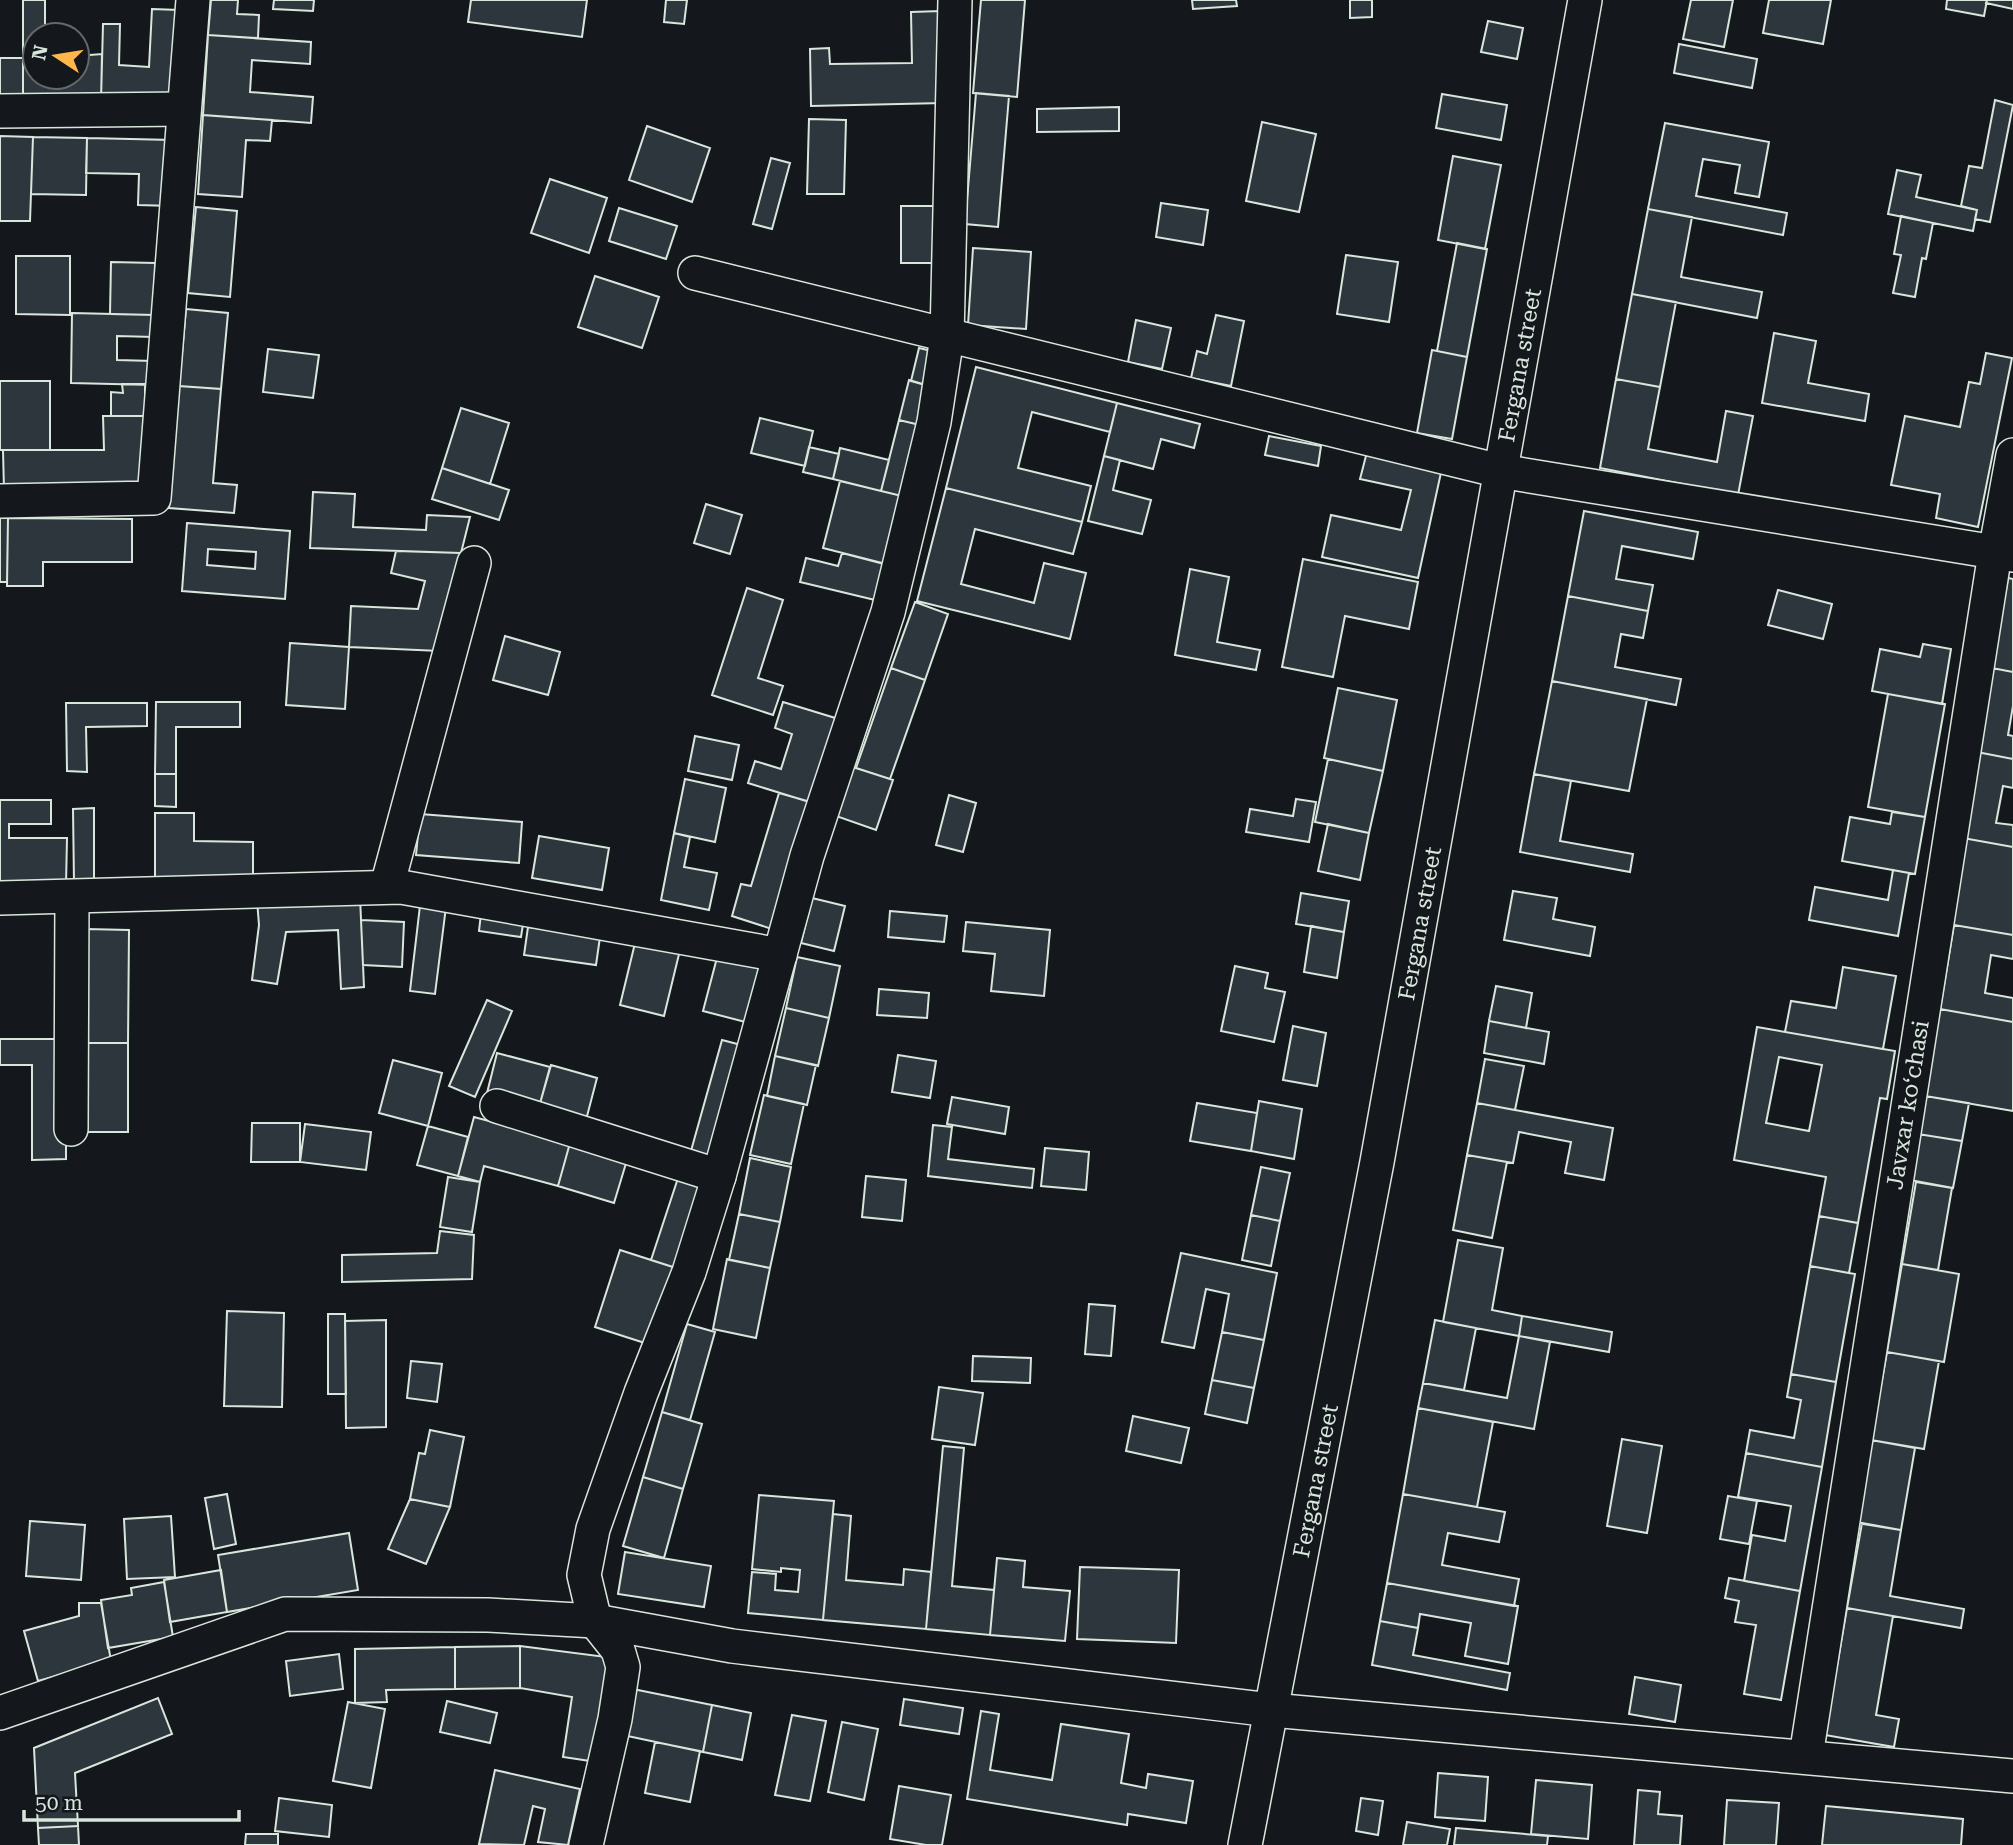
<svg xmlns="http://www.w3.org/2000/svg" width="2013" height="1845" viewBox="0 0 2013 1845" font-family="'Roboto Serif',serif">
<rect width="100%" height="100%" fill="#14181c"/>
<path fill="#2c363c" stroke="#d8e6dc" stroke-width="2" fill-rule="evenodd" d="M23,0h22v35h-10v42h42v-21l25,-2 -1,47 -78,2z
M211,0h27l-1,14 22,1 -1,23 -50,-3z
M274,0h40l-1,11 -40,-2z
M471,0h116l-5,37 -114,-15z
M666,0h21l-3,24 -20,-2z
M981,0h44l-8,97 -44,-4z
M1192,0h44l1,6 -44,3z
M1350,0h22v17l-22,1z
M1691,0h42l-9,47 -41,-8z
M1769,0h62l-8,44 -60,-11z
M1947,0h40l-3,16 -38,-7z
M1987,0h26v9l-27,-6z
M152,9l27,1 -4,92 -74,-1 2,-77h17l-1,41 30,2z
M941,11l2,92 -132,3 -1,-57 19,-1 1,16 82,-1 -1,-51z
M1488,21l35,7 -6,31 -36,-7z
M208,35l103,7 -1,22 -58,-4 -2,32 63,5 -2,26 -108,-8z
M1679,44l78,15 -5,29 -78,-15z
M0,58h23v45h-23z
M976,93l33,3 -11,131 -33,-3z
M1442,94l65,11 -6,35 -65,-12z
M1995,100l18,5 -23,117 -15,-3 2,-9 -16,-4 8,-40 13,2z
M1119,107v24l-82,1v-23z
M203,115l69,5 -2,21 -24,-1 -4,57 -44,-3z
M809,119l37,1 -2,74h-37z
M1262,122l54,12 -17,78 -53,-11z
M1665,123l104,19 -10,55 -24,-4 5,-28 -37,-6 -7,37 91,17 -4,22 -135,-26z
M647,126l63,22 -18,54 -63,-22z
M0,136l33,1 -3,84h-30z
M33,137l54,1 -1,57 -55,-1z
M87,138l86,2 -1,66 -34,-1 1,-31 -53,-1z
M1453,156l48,9 -16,84 -47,-9z
M771,158l19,5 -18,66 -19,-5z
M1897,170l24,5 -5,22 61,13 -4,21 -85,-17z
M550,179l57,19 -18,55 -58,-20z
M1161,203l47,7 -5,35 -47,-8z
M901,206h41l1,57h-42z
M196,207l41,4 -7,86 -42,-4z
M619,208l58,18 -11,33 -57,-18z
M1648,209l44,8 -11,60 81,15 -5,26 -125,-24z
M1901,216l32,7 -7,36 -4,-1 -7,39 -22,-4 8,-38 -7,-1z
M1457,243l30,6 -20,108 -30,-6z
M973,248l58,4 -5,77 -58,-4z
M1346,255l52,7 -9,60 -52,-8z
M16,256h54v59l-54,-1z
M111,262l44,1 -1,52 -44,-1z
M595,276l64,21 -17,51 -64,-21z
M1632,294l44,8 -16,85 -44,-8z
M186,309l42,4 -7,76 -42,-3z
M72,313l82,2v22l-37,-1v24l36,1v24l-82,-2z
M1216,315l28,6 -13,65 -40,-8 6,-27 10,3z
M1136,320l35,8 -9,41 -34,-7z
M1774,333l42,8 -8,42 61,11 -4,27 -103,-18z
M919,348l21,5 -8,34 -21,-6z
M268,349l51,6 -6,43 -50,-6z
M1432,350l35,7 -15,82 -35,-6z
M1986,353l26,5 -34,169 -42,-9 4,-24 -49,-9 14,-69 55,11 9,-45 11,2z
M976,367l141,36 -7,29 -78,-20 -14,56 73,18 -9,36 -136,-34z
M1616,379l44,8 -12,62 69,13 9,-51 27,5 -15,79 -138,-27z
M909,380l24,7 -9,39 -25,-6z
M0,381h50v69h-50z
M122,384h23v32h-34v-24l12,1z
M179,386l42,3 -8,94 24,2 -3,28 -65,-5z
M1117,403l83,21 -6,24 -33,-9 -8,30 -49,-13z
M461,408l48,15 -19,61 -48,-16z
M103,416h42v75h-141l-1,-41h101z
M760,418l53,13 -8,35 -54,-13z
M899,420l25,6 -18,71 -25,-6z
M1269,436l52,10 -3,20 -53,-11z
M809,447l30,7 -6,25 -30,-7z
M840,448l49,12 -8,31 -48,-12z
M1367,452l75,16 -24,110 -96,-21 9,-42 70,15 10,-40 -51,-11z
M1104,456l16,4 -7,30 38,10 -9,34 -54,-13z
M442,468l67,22 -10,30 -67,-21z
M840,481l66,16 -16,68 -67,-17z
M946,488l136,34 -9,32 -98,-25 -14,55 73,19 10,-40 42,10 -16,66 -153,-38z
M313,492l42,2 -2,33 73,3 1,-15 43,2 -9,36 -151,-5z
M706,504l36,11 -12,39 -36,-11z
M1584,511l114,21 -5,27 -71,-13 -6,33 37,6 -5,26 -80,-15z
M0,518h8l-1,64h-7z
M8,518l124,1v43h-89v24h-36z
M187,523l103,8 -5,68 -103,-8zM208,549l48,3 -1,17 -48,-4z
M396,551l65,2 -21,98 -91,-4 2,-41 67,3 7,-28 -34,-8z
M842,553l42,11 -9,36 -75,-18 6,-24 32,8z
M1303,559l115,23 -9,47 -64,-13 -12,61 -51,-10z
M1190,569l39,8 -12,65 43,8 -4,20 -81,-15z
M2008,578l5,1v93l-21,-4z
M747,588l36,12 -25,78 25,8 -10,29 -61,-20z
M1778,590l54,14 -9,35 -55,-14z
M1568,596l80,15 -5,27 -22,-4 -6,33 66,12 -5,26 -124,-24z
M915,602l33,12 -23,66 -34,-12z
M505,636l55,16 -12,43 -55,-15z
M290,643l59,4 -4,62 -59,-4z
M1923,644l28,5 -9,55 -70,-13 8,-42 40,8z
M891,668l34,12 -35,99 -34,-11z
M1992,668l21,4v34l-5,29 5,1v23l-36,-7z
M1552,681l95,18 -18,92 -95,-17z
M1338,688l59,12 -14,71 -59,-13z
M1888,694l57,10 -20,113 -57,-10z
M156,702h84v25h-64v47h-21z
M783,702l62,19 -26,84 -71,-22 7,-22 26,8 11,-35 -17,-6z
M66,703h81v23l-61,1 1,45 -20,-1z
M695,736l44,9 -7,35 -44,-9z
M1977,752l36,7v29l-10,-2 -7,37 17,2v22l-50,-9z
M1328,759l55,12 -14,62 -54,-11z
M853,767l40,13 -17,50 -40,-14z
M155,774h21v33l-21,-1z
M1534,774l37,7 -11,60 73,13 -3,18 -110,-20z
M685,779l41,9 -11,54 -41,-9z
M779,793l35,10 -39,127 -43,-14 9,-32 10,2z
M949,795l27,8 -13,49 -27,-7z
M1296,799l20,3 -7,40 -63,-10 4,-23 43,7z
M0,800h51v24h-42v14h58l-1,47h-66z
M94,808v74h-20l-1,-73z
M1892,812l33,5 -10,57 -73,-13 8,-44 40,7z
M155,813h39v28l59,1v38h-98z
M420,814l102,8 -3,41 -103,-8z
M1328,824l41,9 -9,47 -42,-9z
M674,833l16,4 -6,30 33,6 -8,37 -48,-10z
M539,836l70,12 -7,42 -70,-12z
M1963,838l50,9v88l-65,-11z
M1893,870l16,3 -11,63 -89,-16 6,-33 73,13z
M1513,891l44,7 -4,21 42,8 -5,29 -86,-16z
M1301,893l48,8 -5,31 -48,-8z
M360,897l4,90 -23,2 -3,-59 -52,2 -9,52 -25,-4 7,-55 -2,-25z
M421,897l26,2 -12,95 -25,-3z
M812,898l33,8 -11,45 -33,-8z
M482,905l43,6 -4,26 -42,-6z
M890,911l57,5 -3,26 -56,-5z
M361,920l43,2 -2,45 -39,-2z
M966,922l84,8 -6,66 -53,-5 4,-37 -32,-3z
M1954,925l59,10v24l-22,-4 -6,38 28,5v24l-73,-13z
M1311,926l33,6 -7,46 -33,-6z
M528,927l72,10 -4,28 -72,-10z
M86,929l43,1 -1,113h-42z
M636,939l44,11 -16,66 -44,-11z
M719,950l54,13 -16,62 -54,-14z
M797,957l43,9 -11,52 -43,-10z
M1235,966l33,7 -3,15 20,4 -11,50 -53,-11z
M1843,967l53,9 -13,73 -98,-17 6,-31 45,7z
M1496,986l36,7 -6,35 -37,-7z
M879,989l50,4 -2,25 -50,-3z
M487,1000l25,11 -37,86 -26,-11z
M786,1008l43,10 -11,48 -43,-10z
M1940,1009l73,13v89l-88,-15z
M1489,1021l60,11 -5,32 -60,-11z
M1293,1026l33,7 -9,53 -34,-6z
M1757,1027l138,24 -8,48 -7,-1 -22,125 -39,-7 7,-39 -92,-17zM1779,1057l43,8 -13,66 -43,-8z
M0,1039h66v120l-34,1v-95h-32z
M722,1040l27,7 -34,118 -26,-7z
M86,1043h42v89h-43z
M497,1053l53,14 -11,40 -52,-14z
M898,1055l38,6 -6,37 -38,-6z
M775,1056l41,9 -9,40 -40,-9z
M1485,1059l39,7 -9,44 -38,-7z
M393,1060l49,13 -14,53 -49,-13z
M551,1065l46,13 -11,42 -47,-13z
M764,1095l40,9 -13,60 -41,-9z
M1925,1096l44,7 -7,38 -44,-7z
M952,1097l57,10 -4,27 -58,-10z
M1259,1101l43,8 -8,50 -43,-8z
M1197,1103l60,10 -6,38 -61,-10z
M1477,1103l136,25 -9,52 -39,-7 6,-31 -52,-10 -6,31 -46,-8z
M474,1117l96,26 -12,43 -74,-20 -4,16 -22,-6z
M252,1123h48v39h-49z
M305,1124l66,8 -5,38 -66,-8z
M933,1125l19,2 -4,32 86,10 -2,19 -104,-12z
M428,1126l40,11 -10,39 -41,-11z
M1918,1134l44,7 -9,47 -43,-8z
M570,1143l57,17 -13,43 -56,-17z
M1045,1148l44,4 -3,38 -45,-4z
M1467,1155l40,7 -15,76 -39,-8z
M750,1158l41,9 -11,55 -41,-8z
M1261,1167l29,6 -10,48 -29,-6z
M679,1175l28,9 -28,85 -28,-9z
M866,1176l40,4 -4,41 -40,-4z
M448,1177l32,5 -8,50 -32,-5z
M1916,1182l36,6 -14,82 -36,-6z
M739,1214l41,8 -10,46 -41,-8z
M1251,1215l29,6 -9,45 -29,-6z
M1819,1216l39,7 -9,50 -39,-7z
M440,1231l34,4 -2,44 -130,3v-27l95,-2z
M1458,1240l45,8 -11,62 30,6 -3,20 -76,-14z
M620,1250l59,19 -25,77 -59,-19z
M1181,1253l96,20 -13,67 -42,-8 7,-38 -23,-5 -12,59 -32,-6z
M727,1259l43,9 -14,70 -43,-9z
M1902,1264l57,10 -15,88 -57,-10z
M1810,1266l45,8 -19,108 -45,-8z
M1089,1304l26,2 -4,50 -26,-2z
M227,1311l57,2 -2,94 -58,-1z
M328,1314h17l1,80h-18z
M1522,1316l90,16 -3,20 -90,-16z
M386,1320v107l-40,1 -1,-107z
M1435,1320l41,8 -12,62 -41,-7z
M687,1324l28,8 -25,88 -28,-8z
M1222,1332l42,8 -10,48 -42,-8z
M1519,1336l31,6 -16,87 -116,-21 5,-25 84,15z
M1887,1352l52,9 -15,88 -53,-9z
M973,1356l58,2 -1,25 -58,-2z
M411,1361l31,3 -5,38 -30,-4z
M1791,1374l45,8 -14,85 -76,-14 4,-23 44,8 7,-38 -14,-3z
M1212,1380l42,8 -7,35 -42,-9z
M939,1387l44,6 -8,52 -43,-6z
M1418,1408l75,14 -16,85 -74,-13z
M662,1412l40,12 -19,65 -40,-12z
M1133,1416l56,12 -8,35 -55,-12z
M430,1430l34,7 -14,70 -40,-8 9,-46 6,1z
M1622,1439l40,7 -15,87 -40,-7z
M1871,1440l44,8 -14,82 -44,-7z
M943,1446l21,2 -12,138 42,4 -4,45 -64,-6z
M1746,1453l76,14 -22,124 -56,-10 8,-46 33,6 6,-35 -53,-9z
M643,1477l40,12 -19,69 -41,-12z
M227,1494l9,50 -22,5 -9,-51z
M1403,1494l102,18 -6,30 -51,-9 -6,32 77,14 -5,27 -127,-23z
M759,1495l75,6 -11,119 -75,-7 4,-41 24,2 -1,16 23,2 2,-22 -19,-2v4l-29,-3z
M1728,1496l29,5 -8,43 -29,-5z
M410,1499l40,8 -24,57 -38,-15z
M833,1514l18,2 -5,64 57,5 1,-16 27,3 -5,57 -103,-9z
M171,1516l4,61 -48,2 -3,-60z
M30,1521l55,4 -4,55 -55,-4z
M1862,1523l39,7 -11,66 74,13 -3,19 -114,-20z
M349,1533l9,57 -131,22 -9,-57z
M625,1552l86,14 -7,41 -86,-13z
M997,1558l28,3 -2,26 47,4 -5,50 -75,-6z
M1080,1567l99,3 -3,73 -99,-4z
M221,1570l6,42 -57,10 -6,-42z
M1729,1578l71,13 -19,109 -37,-6 12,-69 -21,-3 4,-21 -14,-3z
M164,1582l9,55 -65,11 -7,-48 31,-5 -1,-7z
M1387,1583l131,23 -10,58 -43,-8 6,-33 -51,-9 -2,14 -38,-7z
M79,1603h22l10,58 -73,20 -14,-50 55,-15z
M1847,1608l46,8 -17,99 23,4 -5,28 -69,-12z
M1380,1621l38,7 -5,27 97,18 -3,17 -135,-25z
M520,1646v42l-65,1v-42z
M520,1646l94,12 -17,104 -34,-5 9,-60 -52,-9z
M455,1647v42l-69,1 1,12 -32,1v-54z
M339,1654l4,35 -53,7 -4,-35z
M1635,1677l46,8 -6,37 -46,-8z
M628,1688l84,17 -9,47 -85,-18z
M158,1698l14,36 -97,39 3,53 -40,2 -4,-80z
M904,1699l59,9 -4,26 -59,-9z
M447,1701l50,12 -7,30 -50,-11z
M348,1702l37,7 -14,79 -38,-7z
M712,1705l39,8 -9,47 -39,-8z
M981,1711l18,3 -9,56 62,10 9,-56 68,10 -8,49 25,5 2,-14 45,7 -7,42 -58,-9 -1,11 -160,-26z
M792,1715l34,6 -16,80 -35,-6z
M842,1722l36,7 -14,71 -36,-8z
M655,1742l45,9 -10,51 -45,-9z
M495,1770l85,19 -12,56 -30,-3 7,-33 -12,-3 -9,39 -45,-1z
M1438,1773l50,4 -3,44 -50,-4z
M1536,1780l56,5 -4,54 -57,-5z
M899,1786l52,9 -9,50h-16l-36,-6z
M1638,1790l22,2 -2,22 24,2 -2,29h-46z
M279,1798l53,7 -3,32 -54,-6z
M1361,1798l22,3 -5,34 -22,-4z
M1727,1800l52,3 -3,42h-52z
M1826,1806l137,13 -2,26h-139z
M1407,1822l43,7 -3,16h-44z
M78,1826l1,19h-40l-1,-17z
M1456,1828l92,8 -1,9h-93z
M246,1834h32v11h-33z"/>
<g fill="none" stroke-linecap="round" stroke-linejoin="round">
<g stroke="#d8e6dc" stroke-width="36">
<g id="minor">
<path d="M0,111l184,-2"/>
<path d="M695,273l805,198 513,84"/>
<path d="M0,501l154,-3 39,-498"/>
<path d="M387,886l87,-323"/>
<path d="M0,898l401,-11 379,68"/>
<path d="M497,1106l222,70"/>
<path d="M71,1129l1,-232"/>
<path d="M0,1713l285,-99 203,1 107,6 137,25 539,64 742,66"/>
<path d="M1806,1756l189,-1203 18,-98"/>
<path d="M586,1845l29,-126 8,-52 -5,-17 -23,-29 -11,-46 9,-46 48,-136 48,-121 30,-96 88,-320 81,-244 46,-190 13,-85 8,-337"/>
<path id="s1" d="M1245,1845l132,-683 208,-1162"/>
</g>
</g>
<use href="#minor" stroke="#14181c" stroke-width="33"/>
</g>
<g text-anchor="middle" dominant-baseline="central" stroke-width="5" stroke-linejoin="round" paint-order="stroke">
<g font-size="23" fill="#d8e6dc" stroke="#14181c">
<text stroke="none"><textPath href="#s1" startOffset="1505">Fergana street</textPath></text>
<text stroke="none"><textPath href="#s1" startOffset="938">Fergana street</textPath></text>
<text transform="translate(1908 1105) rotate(-81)">Javxar koʻchasi</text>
<text stroke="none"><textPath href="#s1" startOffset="371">Fergana street</textPath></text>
</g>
</g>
<g transform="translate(56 56) rotate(282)"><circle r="33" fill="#14181c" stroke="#626a69" stroke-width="2"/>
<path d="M0-5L12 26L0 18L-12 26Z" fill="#ffb74d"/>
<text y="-10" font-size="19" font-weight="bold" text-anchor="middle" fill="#d8e6dc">N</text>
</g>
<path d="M24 1810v10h215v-10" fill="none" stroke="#d8e6dc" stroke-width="3.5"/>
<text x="35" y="1810" font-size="21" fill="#d8e6dc" stroke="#14181c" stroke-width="5" paint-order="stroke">50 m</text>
</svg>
